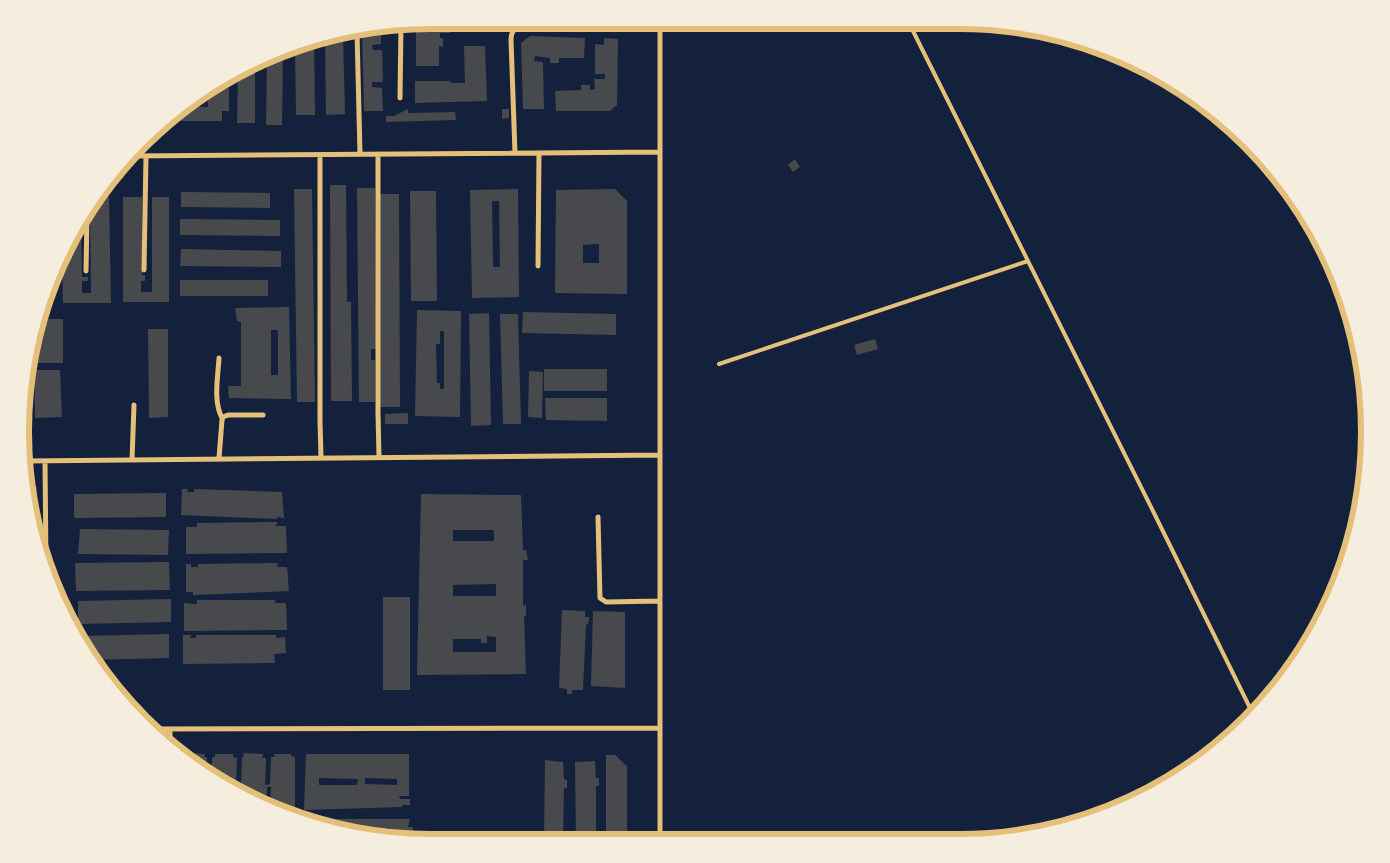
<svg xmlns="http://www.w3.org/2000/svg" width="1390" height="863" viewBox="0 0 1390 863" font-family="'Zilla Slab',serif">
<rect width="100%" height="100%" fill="#14213d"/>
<path fill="#48494c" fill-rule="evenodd" d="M432,20h55v11h-37v2h-10v5h3v9l-4,-1v20h-23v-43z
M362,32h19v12l-9,1 1,5h9l1,32h-11v5l10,1 1,23h-19z
M343,35l2,79 -19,1 -1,-77z
M530,36l55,2 -1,20h-25v5h-9v-5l-15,-2 -1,5 9,1 1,47h-21l-2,-66z
M604,38l14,1 -1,66 -7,6h-54l-1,-20 26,-1v-5h9v5l5,-1 -1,-10h11v-5h-10v-30l9,1z
M314,39l1,76h-19l-1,-71z
M464,46h21l2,55 -72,2v-22h36v2h14z
M279,52h4l-1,73h-16l1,-67z
M255,64v59h-18l1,-51z
M229,76v35h-7v10h-41v-9h-2l21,-20v15h8v-20z
M408,109v4l47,-1 1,8 -70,2v-6h8z
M502,109h7v9l-7,1z
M795,159l5,8 -7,5 -5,-7z
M330,185h16l1,117h4l1,99h-21z
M357,188h18l1,161h-5v11h4v42h-16z
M294,189h18l3,213h-18z
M518,189l1,108 -47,1 -2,-108zM492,201h7l1,66h-7z
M615,189l12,12v93l-72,-1 1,-103zM599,244v19h-16v-18z
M410,191h26l1,110h-26z
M181,192l89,1v15l-89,-1z
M380,194h19l1,213h-20z
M97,197h12l2,106h-48l-1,-42 19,-36 1,52h6v4h-6v12h9l-1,-84z
M123,197h19v78h3v6h-4v11h11v-95h17v105h-46z
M180,219l100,1v16l-100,-1z
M181,249l100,2v16l-101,-1z
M53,278l1,18h-10l5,-11z
M180,280h88v16h-88z
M289,307l2,92 -62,-1 -1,-12h13v-64l-4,-1 -2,-13zM271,330h7v45h-7z
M417,310l44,1 -1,106 -45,-1zM440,331h4v58h-4v-6h-3l-1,-39h4z
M523,312l93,2v21l-94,-2z
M489,313l2,112 -20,1 -2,-112z
M500,314h18l3,110h-18z
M38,319h25v44h-27v-35z
M148,329h20v88l-19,1z
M875,339l3,10 -21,6 -3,-10z
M544,369h63v22h-63z
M34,370h26l2,47 -27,1z
M529,371l14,1 -1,46 -14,-1z
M545,398h62v23l-61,-1z
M408,413v11h-23v-10z
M29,486h8l1,60 -4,-8 -2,-23h2v-10h-3z
M182,489h5l1,3h6v-3l88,3 2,26 -7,-1v2l-96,-4z
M166,493v24l-92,1v-24z
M421,494l100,1 2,55h3l2,10h-5v46l3,-1v10l-2,1 2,58 -109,1zM453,530h41v11h-41zM496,584v12h-43v-11zM487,636l9,1v15h-43v-13h28v4h6z
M277,522v3l-3,1h12l1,27 -101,1v-27h11v-4z
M80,529l89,1 -1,25 -90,-1z
M169,562l1,28 -94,1 -1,-28z
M278,563l-1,4h10l2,24 -96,4v-3h-7v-28h5v3h7v-3z
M383,597h27v93h-27z
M171,599v23l-93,2v-23z
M197,600h79l-2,3h12l1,27 -103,1v-28l13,1z
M562,610l23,1v6h4l-1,8 -2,-1 -3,66h-11v4h-5v-5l-8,-1z
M593,611l32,1v76l-34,-2z
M169,634v24l-80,2 -11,-24z
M183,635h8l-1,3h6v-3h80v3l9,-1 1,16 -12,1 1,9 -92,1z
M187,753l18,1 -1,3h3v16l-24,-14v-3l3,1z
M243,753l20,1 -1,4h4l-1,27 5,-1 1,-27h3v-3h18l-1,2 4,1v60l-25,-8 1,-22h-4l-1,20 -24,-14v-6h-5v3l-25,-14v-19h3v-3h18v3l4,1 -1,26 5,1 1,-28h2z
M306,754h103v42h-10l1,3h10v6h-8v2l-98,3zM319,778l39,1 -1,6h-38zM365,778l32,1v6l-32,-1z
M606,755h9l12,11v75l-21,-1z
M545,760l18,2 1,17 3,1v8h-3l-1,52h-19z
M595,761l1,17h3v8h-3v54h-20l-1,-78z
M305,819h105l-2,8h5v13h-24v-13l-3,3h-4v10h-4z"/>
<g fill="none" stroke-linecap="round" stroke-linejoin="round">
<path stroke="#e5c07b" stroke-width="4" d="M909,23l245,490 99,201
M719,364l309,-103"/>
<path stroke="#e5c07b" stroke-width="5" d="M660,21v820
M357,32l3,122
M400,98l1,-73
M515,153l-4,-113c0,-10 5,-14 14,-15h135
M378,154v259l1,44
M132,156l528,-4
M320,156v265l1,37
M538,266l1,-113
M144,270l2,-114
M86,271l1,-56
M219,358c-1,19 -6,43 3,60
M219,458l3,-38 1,-3 5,-2h35
M132,460l2,-55
M26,461l634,-6
M45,461l1,103
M598,517l2,81 6,4 54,-1
M154,729l506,-1
M170,729v17"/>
</g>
<path d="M0 0H1390V863H0ZM431 29H959A402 402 0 0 1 1361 431V432A402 402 0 0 1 959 834H431A402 402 0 0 1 29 432V431A402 402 0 0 1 431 29Z" fill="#f5edde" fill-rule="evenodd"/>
<path fill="none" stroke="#e5c07b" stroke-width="6" d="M431 29H959A402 402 0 0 1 1361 431V432A402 402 0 0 1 959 834H431A402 402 0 0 1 29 432V431A402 402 0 0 1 431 29Z"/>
</svg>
